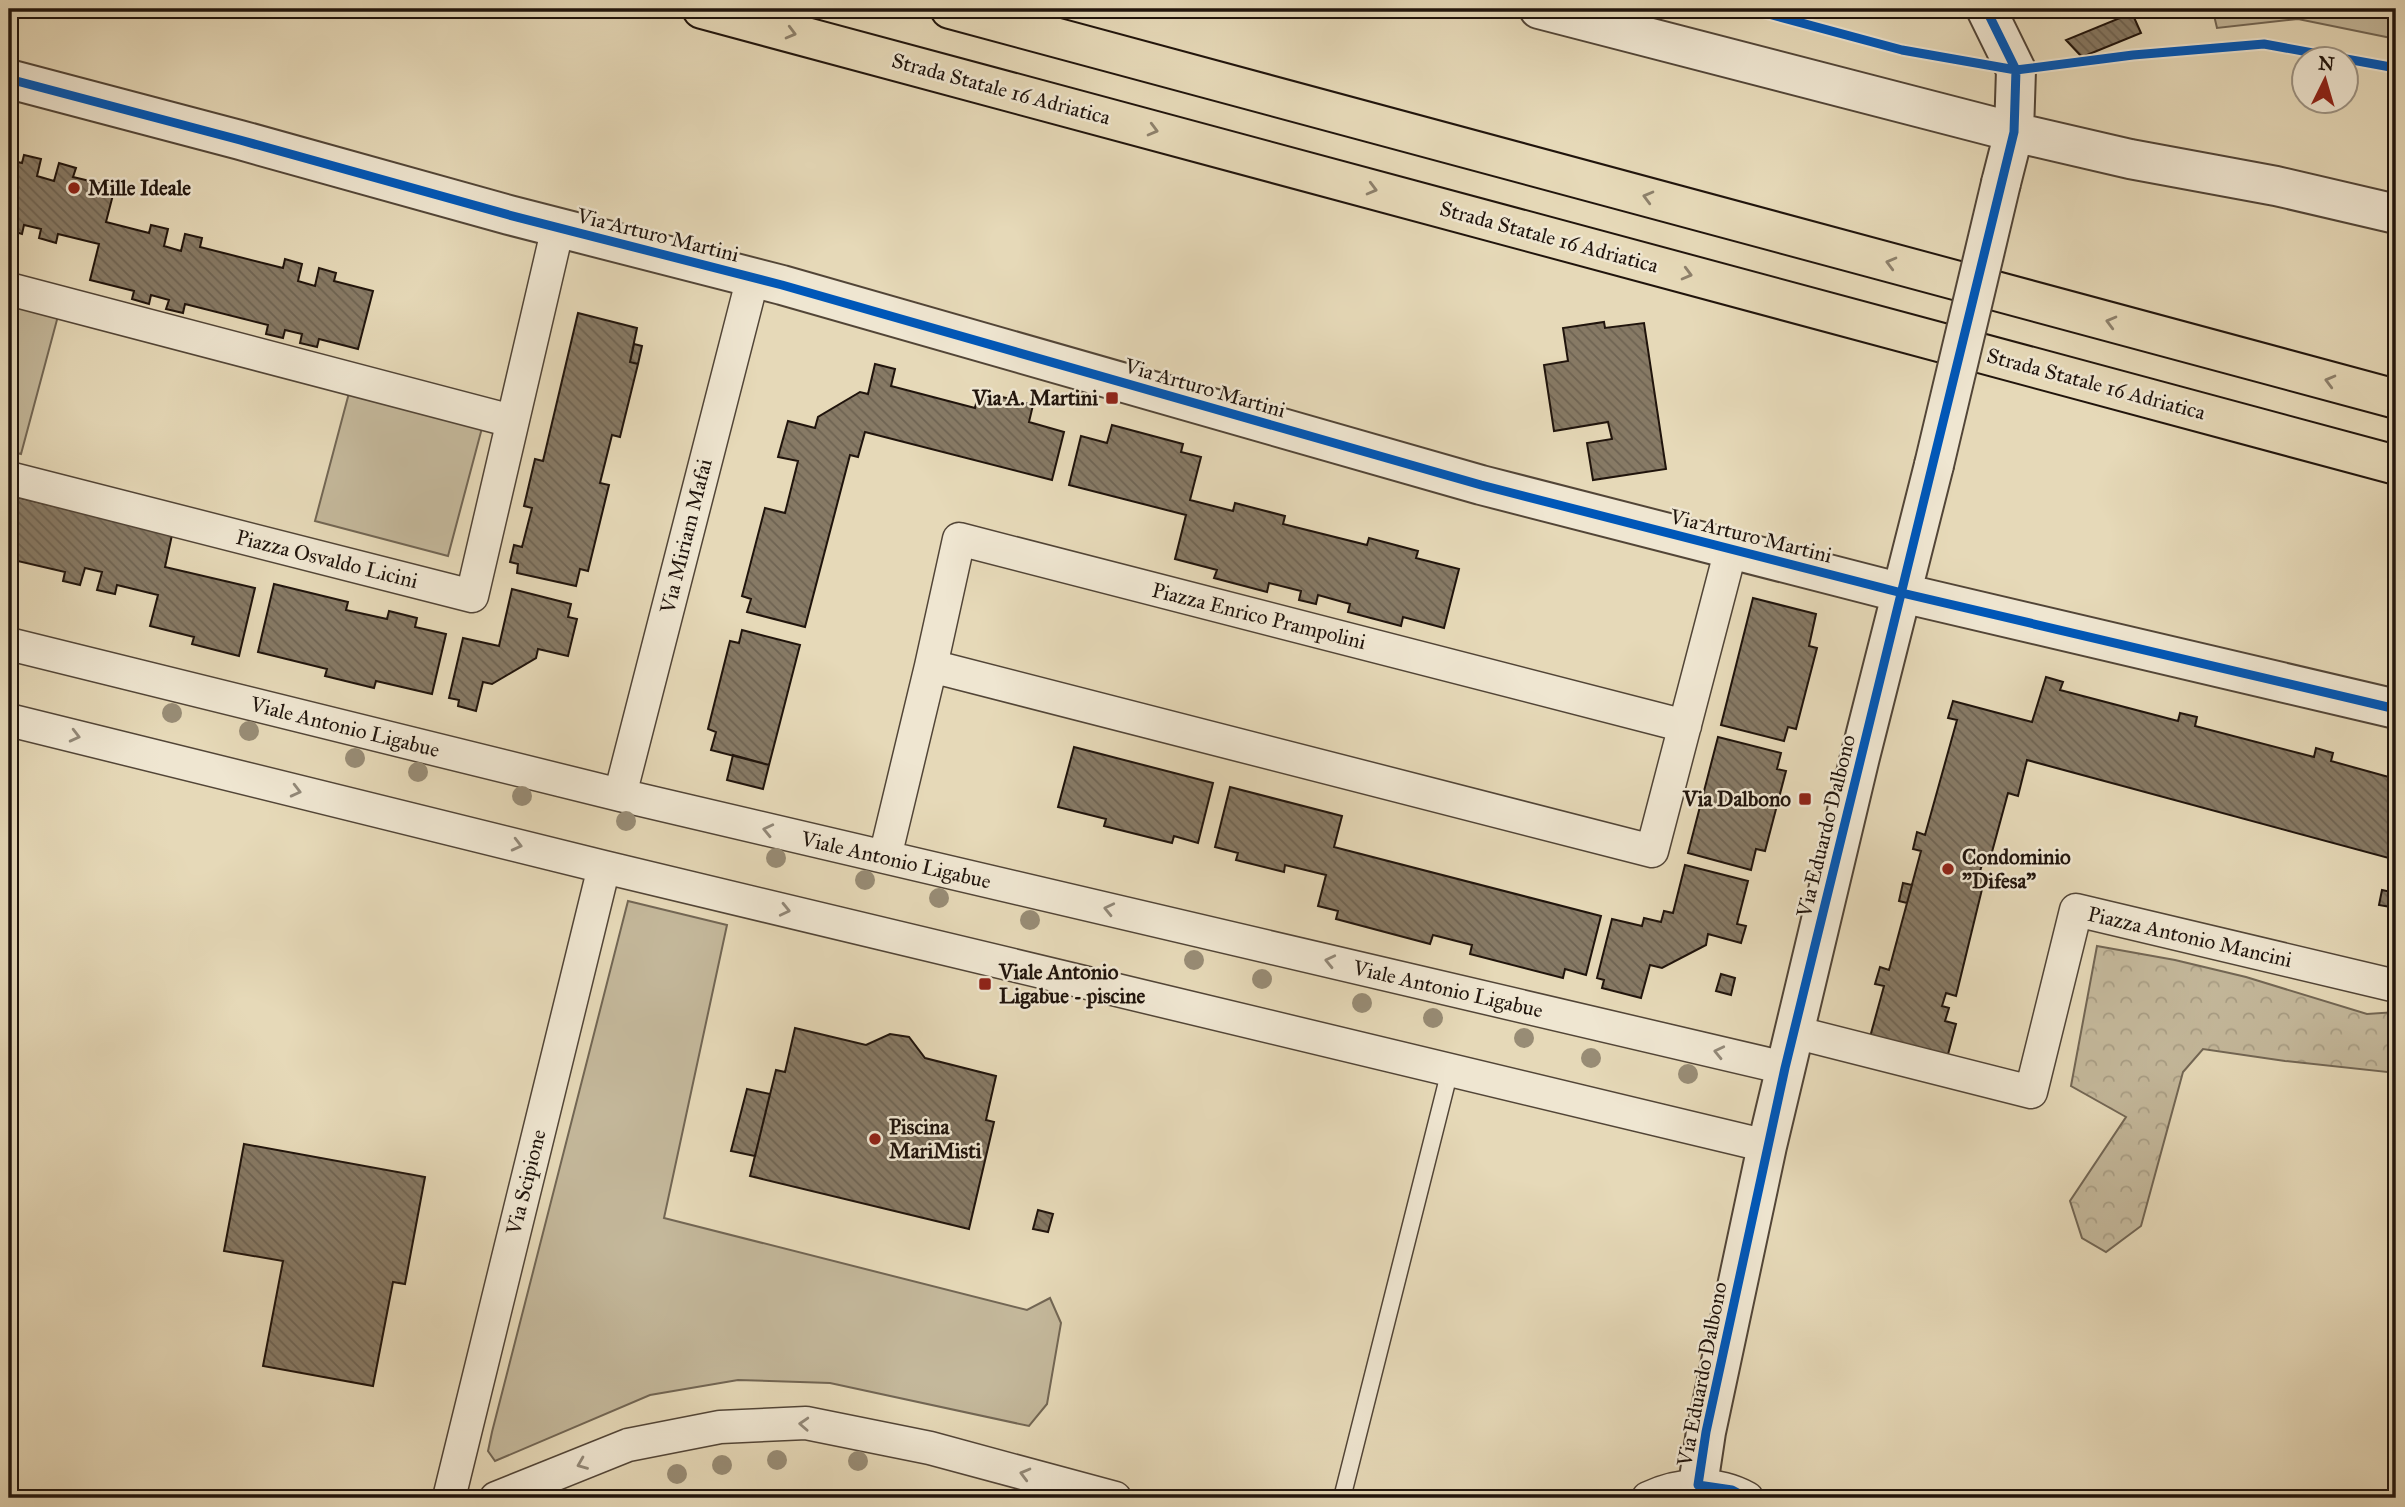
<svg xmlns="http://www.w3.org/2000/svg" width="2405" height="1507" viewBox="0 0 2405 1507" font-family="'IM FELL Great Primer',serif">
<defs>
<pattern id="forest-crowns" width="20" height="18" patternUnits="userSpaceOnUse" patternTransform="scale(1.75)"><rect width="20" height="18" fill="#c4b89b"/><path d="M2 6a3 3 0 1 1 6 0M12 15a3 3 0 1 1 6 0" fill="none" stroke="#a89d84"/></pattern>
<pattern id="building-back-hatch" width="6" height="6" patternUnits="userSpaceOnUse" patternTransform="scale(1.75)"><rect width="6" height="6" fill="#877a65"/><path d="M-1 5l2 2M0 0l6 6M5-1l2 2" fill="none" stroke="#6e6352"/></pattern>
</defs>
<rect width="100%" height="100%" fill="#e6d9b8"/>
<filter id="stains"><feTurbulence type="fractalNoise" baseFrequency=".00286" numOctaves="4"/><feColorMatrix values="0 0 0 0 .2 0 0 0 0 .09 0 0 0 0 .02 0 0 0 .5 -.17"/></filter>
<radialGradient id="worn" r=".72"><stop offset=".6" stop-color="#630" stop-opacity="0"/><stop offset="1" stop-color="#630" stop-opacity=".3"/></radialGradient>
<path fill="#c4b89b" stroke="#726654" stroke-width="2" d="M2217,9h179v30l-98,-20 -81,9 -4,-17z
M9,302l49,14 -37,138 -12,-3z
M349,393l133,35 -34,128 -133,-35z
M628,901l99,24 -63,293 363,92 23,-12 11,25 -14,81 -18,22 -199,-43 -92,-3 -88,15 -155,66 -7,-10 4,-19z"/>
<path fill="url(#forest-crowns)" stroke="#726654" stroke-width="2" d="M2097,946l78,14 71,17 121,37 29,-2v61l-111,-12 -82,-12 -20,23 -42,154 -35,26 -24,-14 -12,-37 56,-84 -55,-31z"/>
<path fill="url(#building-back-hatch)" stroke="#20140c" stroke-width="2" d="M2132,13l9,20 -59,24 -16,-17z
M24,155l17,4 -4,17 17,5 5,-18 17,5 -3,9 42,10 -9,35 43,11 2,-8 17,4 -4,17 17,5 4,-17 17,4 -2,9 83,21 2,-9 17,5 -4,17 17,5 4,-18 17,5 -2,8 39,10 -15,58 -39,-10 -2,8 -17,-4 2,-9 -17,-4 -2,8 -17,-4 2,-9 -83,-21 -2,9 -17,-4 3,-9 -18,-5 -2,9 -17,-5 2,-8 -44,-11 9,-36 -41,-10 -2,9 -17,-5 2,-9 -17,-4 -2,9 -13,-4v-70l13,3z
M578,313l59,15 -7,34 8,2 -18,73 -8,-2 -12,48 9,2 -21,86 -8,-2 -4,17 -59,-13 1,-9 -8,-2 4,-17 8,2 10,-39 -8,-2 11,-47 8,2z
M1604,322l1,6 39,-5 22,146 -73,11 -6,-37 25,-4 -4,-17 -54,9 -10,-66 24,-4 -5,-33z
M634,344l8,2 -4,18 -8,-2z
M875,364l20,5 -4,17 84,22 4,-17 54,14 -4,17 35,10 -12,48 -187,-48 -7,25 -8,-2 -45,172 -58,-15 4,-13 -9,-3 23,-88 20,5 13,-52 -20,-4 10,-36 27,7 3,-11 42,-25 8,2z
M1112,425l71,19 -2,8 20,5 -11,43 43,11 2,-8 50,13 -2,8 84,21 2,-7 49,13 -2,7 43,11 -15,59 -41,-11 -2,9 -53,-14 2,-8 -32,-9 -2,9 -17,-4 2,-9 -32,-8 -2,9 -53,-14 3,-8 -42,-11 11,-44 -117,-30 12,-49 26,7z
M9,495l163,40 -7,32 90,21 -16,68 -47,-12 2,-7 -44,-11 8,-31 -41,-10 -2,9 -18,-4 5,-18 -17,-4 -5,17 -17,-4 2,-9 -56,-13z
M274,584l74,18 -2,8 41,9 2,-8 28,7 -2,9 31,7 -14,60 -56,-13 -2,7 -49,-12 2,-7 -69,-17z
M512,589l59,15 -3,13 9,2 -9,37 -30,-7 -2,9 -44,26 -9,-2 -7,29 -18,-5 1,-6 -10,-2 14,-60 36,8z
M1753,598l63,16 -7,32 8,2 -21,81 -8,-2 -4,14 -63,-16z
M742,630l58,15 -31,120 -58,-15 5,-18 -8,-3 22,-88 9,2z
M2046,677l17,5 -3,8 118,31 2,-8 17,4 -2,9 119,31 2,-9 17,5 -2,8 65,18v81l-369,-100 -9,36 -10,-3 -19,70 -6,-2 -4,14 6,2 -29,119 -10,-3 -4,13 7,2 -4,13 11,3 -9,34 -77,-21 14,-51 -9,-2 5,-17 9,3 32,-119 -8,-2 4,-17 8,3 32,-115 -9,-2 5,-17 79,21z
M1718,737l63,16 -4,16 9,2 -21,80 -9,-2 -5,21 -63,-17z
M1074,747l139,36 -15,60 -24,-7 -2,7 -68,-17 2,-7 -48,-12z
M733,755l36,10 -6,24 -36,-9z
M1230,787l112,29 -8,31 267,69 -15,59 -21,-6 -2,9 -93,-24 2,-9 -39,-10 -3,9 -94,-25 2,-8 -20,-5 8,-31 -41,-10 -1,7 -48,-12 2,-7 -23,-6z
M1685,865l63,16 -11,43 9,2 -5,17 -33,-9 -2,11 -44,23 -12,-3 -9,33 -39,-10 2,-8 -7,-2 15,-59 30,7 2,-8 17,4 3,-11 9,2z
M1903,883l9,2 -5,18 -8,-2z
M2382,890l14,3v15l-17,-3z
M1721,974l14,4 -4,17 -15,-4z
M795,1028l71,17 24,-11 19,3 16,21 71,18 -10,44 8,2 -25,107 -219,-53 26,-106 9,2z
M747,1089l23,5 -15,62 -24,-5z
M244,1144l181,33 -20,107 -12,-2 -20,104 -110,-20 20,-105 -59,-10z
M1038,1210l15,4 -5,18 -15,-3z
M1561,1492l25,6h-26z"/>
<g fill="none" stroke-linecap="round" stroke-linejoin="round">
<g stroke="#524537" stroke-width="19">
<path id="service" d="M1342,1498l108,-428"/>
</g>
<g stroke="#524537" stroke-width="35">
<path id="minor" d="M9,289l503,132
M9,478l463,118 86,-369
M9,644l611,151 1165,273
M931,666l28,-127 726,187
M9,720l595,147 1163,279
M620,795l133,-518
M885,857l46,-191 721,185 79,-302
M1794,1032l237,60 45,-182 320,76
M449,1498l155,-631
M496,1498l132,-53 92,-18 86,-4 124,25 185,50
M1648,1498c32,-15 68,-17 99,0"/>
</g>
<g stroke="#524537" stroke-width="42">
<path id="tertiary" d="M1539,9l475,123 116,27 146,27 120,28
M1986,9l30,61 -2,62 -13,51
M9,79l231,61 269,75 273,70 699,200 421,108 494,116
M1698,1485l8,-53 61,-286 93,-389 74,-292"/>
</g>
<g stroke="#20140c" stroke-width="42">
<path id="trunk" d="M702,9l1694,456
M950,9l1446,390"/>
</g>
<use href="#service" stroke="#efe6d1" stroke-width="16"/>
<use href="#minor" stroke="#efe6d1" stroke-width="32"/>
<use href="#tertiary" stroke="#efe6d1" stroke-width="38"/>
<use href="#trunk" stroke="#e6d9b8" stroke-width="38"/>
<g stroke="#524537" stroke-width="42" stroke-linecap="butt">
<path id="tertiary-bridge" d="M1934,465l67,-282"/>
</g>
<use href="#tertiary-bridge" stroke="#efe6d1" stroke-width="38"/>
<g stroke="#efe6d1" stroke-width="13">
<path id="cycleway" d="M1750,9l152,41 114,20 117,-15 131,-11 132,24
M9,79l231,61 269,75 273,70 699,200 421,108 494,116
M1747,1498l-15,-8 -34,-5 8,-53 79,-364 229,-936 2,-62 -30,-61"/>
</g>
<use href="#cycleway" stroke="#0057b8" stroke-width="9"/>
</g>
<g fill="#988c75">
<circle cx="172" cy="713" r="10"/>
<circle cx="249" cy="731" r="10"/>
<circle cx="355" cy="758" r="10"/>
<circle cx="418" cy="772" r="10"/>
<circle cx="522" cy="796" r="10"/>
<circle cx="626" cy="821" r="10"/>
<circle cx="776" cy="858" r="10"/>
<circle cx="865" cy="880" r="10"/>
<circle cx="939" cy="898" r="10"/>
<circle cx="1030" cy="920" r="10"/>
<circle cx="1194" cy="960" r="10"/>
<circle cx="1262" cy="979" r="10"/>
<circle cx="1362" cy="1003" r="10"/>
<circle cx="1433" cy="1018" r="10"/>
<circle cx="1524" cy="1038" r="10"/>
<circle cx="1591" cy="1058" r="10"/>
<circle cx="1688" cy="1074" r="10"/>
<circle cx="777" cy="1460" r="10"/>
<circle cx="858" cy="1461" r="10"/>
<circle cx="722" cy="1465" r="10"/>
<circle cx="677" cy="1474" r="10"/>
</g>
<defs><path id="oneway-chevron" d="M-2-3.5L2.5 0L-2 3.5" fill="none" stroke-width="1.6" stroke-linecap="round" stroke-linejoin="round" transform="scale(1.75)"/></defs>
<g stroke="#8d806b">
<use href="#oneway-chevron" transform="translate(791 33) rotate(15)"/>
<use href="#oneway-chevron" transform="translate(1153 130) rotate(15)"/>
<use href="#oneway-chevron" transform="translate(1372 189) rotate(15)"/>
<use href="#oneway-chevron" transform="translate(1648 197) rotate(-165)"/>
<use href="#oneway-chevron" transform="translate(1891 263) rotate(-165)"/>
<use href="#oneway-chevron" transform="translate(1687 274) rotate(15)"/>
<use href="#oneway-chevron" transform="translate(2111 322) rotate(-165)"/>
<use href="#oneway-chevron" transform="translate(2330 381) rotate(-165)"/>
</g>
<g stroke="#928878">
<use href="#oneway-chevron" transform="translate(75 736) rotate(14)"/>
<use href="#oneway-chevron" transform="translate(296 791) rotate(14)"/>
<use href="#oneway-chevron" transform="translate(768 830) rotate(-167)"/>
<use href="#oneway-chevron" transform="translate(517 845) rotate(14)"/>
<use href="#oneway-chevron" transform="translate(1109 909) rotate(-167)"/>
<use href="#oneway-chevron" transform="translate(785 910) rotate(13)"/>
<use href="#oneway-chevron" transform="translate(1330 961) rotate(-167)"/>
<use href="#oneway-chevron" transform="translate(1719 1052) rotate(-167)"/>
<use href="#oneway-chevron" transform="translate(804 1424) rotate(-177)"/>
<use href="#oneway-chevron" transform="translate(582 1464) rotate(158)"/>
<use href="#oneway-chevron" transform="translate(1025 1474) rotate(-165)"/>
</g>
<g fill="#8f2418" stroke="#efe6d1" stroke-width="2.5">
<circle cx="74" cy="188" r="7"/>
<rect x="1105" y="391" width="14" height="14" rx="3.5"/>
<rect x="1798" y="792" width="14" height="14" rx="3.5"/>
<circle cx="1948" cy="869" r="7"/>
<rect x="978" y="977" width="14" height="14" rx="3.5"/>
<circle cx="875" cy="1139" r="7"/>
</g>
<g text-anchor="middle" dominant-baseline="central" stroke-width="5" stroke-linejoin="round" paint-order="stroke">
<g font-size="21" fill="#20140c" stroke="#efe6d1">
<text transform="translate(1001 89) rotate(15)">Strada Statale 16 Adriatica</text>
<text transform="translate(658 235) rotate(14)">Via Arturo Martini</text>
<text transform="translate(1549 237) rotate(15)">Strada Statale 16 Adriatica</text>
<text transform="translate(2096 384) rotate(15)">Strada Statale 16 Adriatica</text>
<text transform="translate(1205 388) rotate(16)">Via Arturo Martini</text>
<text transform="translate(686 536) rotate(-76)">Via Miriam Mafai</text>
<text transform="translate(1751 536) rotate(14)">Via Arturo Martini</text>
<text transform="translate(327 559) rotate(14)">Piazza Osvaldo Licini</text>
<text transform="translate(1259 616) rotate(14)">Piazza Enrico Prampolini</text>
<text transform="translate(345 727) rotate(14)">Viale Antonio Ligabue</text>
<text transform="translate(1826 826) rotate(-76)">Via Eduardo Dalbono</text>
<text transform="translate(896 860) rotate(13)">Viale Antonio Ligabue</text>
<text transform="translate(2190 937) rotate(13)">Piazza Antonio Mancini</text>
<text transform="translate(1448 989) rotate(13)">Viale Antonio Ligabue</text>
<text transform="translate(526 1182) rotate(-76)">Via Scipione</text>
<text transform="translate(1702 1374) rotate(-79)">Via Eduardo Dalbono</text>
</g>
<g font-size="21" font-weight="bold" fill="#20140c" stroke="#efe6d1" text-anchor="start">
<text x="88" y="188">Mille Ideale</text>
<text x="1098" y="398" text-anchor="end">Via A. Martini</text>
<text x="1791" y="799" text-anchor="end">Via Dalbono</text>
<text x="1962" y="857">Condominio<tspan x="1962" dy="24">"Difesa"</tspan></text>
<text x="999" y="972">Viale Antonio<tspan x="999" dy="24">Ligabue - piscine</tspan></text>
<text x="889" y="1127">Piscina<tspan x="889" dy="24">MariMisti</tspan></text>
</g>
</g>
<rect width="2405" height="1507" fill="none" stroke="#e6d9b8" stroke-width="35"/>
<rect x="10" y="10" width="2384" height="1486" fill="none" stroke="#20140c" stroke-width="3.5"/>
<rect x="18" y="18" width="2370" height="1472" fill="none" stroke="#20140c" stroke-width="2"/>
<g transform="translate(2325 80) rotate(5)"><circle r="33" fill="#efe6d1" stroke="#9c9282" stroke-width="2"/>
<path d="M0-5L12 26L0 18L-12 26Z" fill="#8f2418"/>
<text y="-10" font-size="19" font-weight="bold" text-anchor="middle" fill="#20140c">N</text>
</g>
<rect width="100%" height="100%" filter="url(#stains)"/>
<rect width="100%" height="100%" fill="url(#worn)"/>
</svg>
